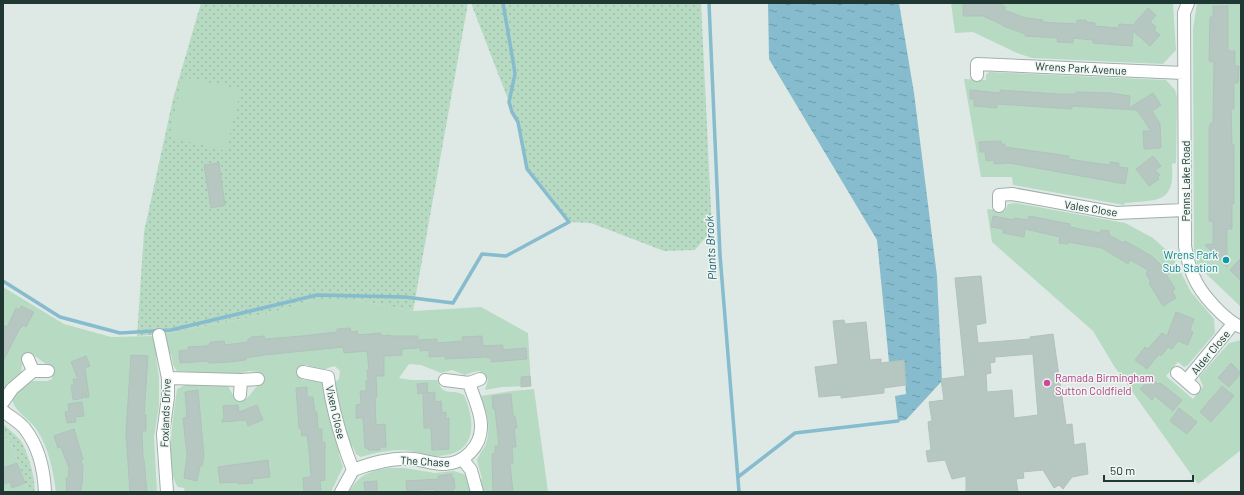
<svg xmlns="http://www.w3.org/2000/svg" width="1244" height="495" viewBox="0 0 1244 495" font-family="Barlow,sans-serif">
<defs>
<pattern id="grass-dots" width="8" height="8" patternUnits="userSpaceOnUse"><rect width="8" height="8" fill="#b7dac3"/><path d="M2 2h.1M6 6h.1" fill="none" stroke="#9dbca8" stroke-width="1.8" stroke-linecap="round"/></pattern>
<pattern id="water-ripples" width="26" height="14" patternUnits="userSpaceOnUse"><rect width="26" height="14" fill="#86bccd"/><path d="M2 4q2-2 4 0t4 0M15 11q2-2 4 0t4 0" fill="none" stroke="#6d9aa7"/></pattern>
</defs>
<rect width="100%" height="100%" fill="#dee9e5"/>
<path fill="url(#grass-dots)" d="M201,3h267l-55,308 -56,-11h-44l-42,13 -106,21 -28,2 7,-104 29,-133z
M471,3h230l11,227 -17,20 -31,1 -73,-28 -22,-1 -42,-53 -9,-47 -6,-10 -3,-10z
M3,424c6,5 13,11 18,17 6,9 16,41 13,51h-6l-17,-49 -8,-8z"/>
<path fill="#b7dac3" d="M951,3h222l3,47 -13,14 -131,-6 -15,-5 -44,-21 -18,1z
M1197,3h44v304l-43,-41 -4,-12 -1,-225z
M989,72l177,8 9,10 2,7 -1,66 -4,1c3,40 -14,36 -47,39l-1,2 -111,-20 -1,-8h-31l-17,-98 22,1v-5z
M183,77l58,12 -15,62 -57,-14z
M1016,203l109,20 28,15 19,17 19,37 23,27 1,14 -27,32 -4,2 -6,-5 -12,14 27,23 10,-13 -4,-9 30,-34 12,-3v110l-43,34 -84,-118 -21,-35 -101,-89 -5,-33 18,2 3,-7z
M3,287l61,37 47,13 43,-1 5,20 -3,1 3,21v27l-5,32 3,55h-101c-3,-22 -7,-43 -19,-62 -7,-11 -26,-20 -25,-34l20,-15h16l4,-2 2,-10 -2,-3c-11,-2 -14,-12 -23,-11l-6,4 -2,14 -15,15 -3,-1z
M313,300h44l56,11 68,-4 47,26 3,53 -29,1 -17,3 3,-10 -8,-9 -7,1 -8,3 -13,-5 -11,3 -20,-8 -12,-1 -10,14 12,2h27c4,18 14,8 26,15 13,29 12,61 -28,61 -11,0 -22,-5 -33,-6 -15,0 -28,3 -42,7l-5,-3 -3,-7h-4l-15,-64 5,-4 1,-8 -5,-5c-7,1 -12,6 -20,3 -5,-1 -6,-5 -12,-4l-6,7 2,5 5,3 6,-1 10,1 4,4 16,65 -1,5 4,13 -12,25h-146l-1,-4 -6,-1c-14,-19 -4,-75 -1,-98l10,-5 41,2 6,11 6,4c7,-1 9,-5 13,-10 5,-7 12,-8 6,-19l-10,-1 -20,5 -36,-1 -1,-3 -15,-1 -4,-6 -2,-11h-2l-4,-20 106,-21z
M534,389l14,103h-64l-5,-12 3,-1 -5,-19c2,-5 5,-9 8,-14 7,-16 2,-34 -4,-50l31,-5z
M3,435l8,8 17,49h-25z
M390,468h15l30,5 19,-2 15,5 3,16h-123c11,-18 20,-21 41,-24z"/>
<path fill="url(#water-ripples)" d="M768,3h131l15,90 23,183 5,105 -36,39 -8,1 -3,-25 11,-2 -2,-33 -15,1 -12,-122 -108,-181z"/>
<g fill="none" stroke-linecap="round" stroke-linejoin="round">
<path stroke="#86bccd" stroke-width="3.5" d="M709,3l11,252 19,237
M3,281l57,36 60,16 51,-3 146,-35 88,2 48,6 29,-49 24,2 63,-34 -42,-53 -9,-47 -6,-10 -3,-10 6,-28 -1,-7 -11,-64
M738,477l57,-44 103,-12"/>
</g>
<path fill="#b6c6c1" stroke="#b1c2bc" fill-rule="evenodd" d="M963,3h35l8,4 -2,3 22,8 17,2 -1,2 35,2v-4h9v2l9,1v3l23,2 1,-4 14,1 15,-17 8,7 -6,7 6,5 -2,3 6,5 -10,11 -17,-15 -1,15 -39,-3v-3l-20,-2v5l-16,-1 1,-4 -33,-2v-2l-22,-8v-1l-20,-9h-20z
M1213,6h15v45h7v15h4l-1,17h-4v26h-3l1,36h2v59h-2v25h-5v38l-22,-22 8,-1v-23h-4v-94l2,-4h2l1,-61 -5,-1 1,-44h3z
M970,90l30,3v-3l57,4h19v-2l35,1 19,3 -1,12 24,-15 8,12 -9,6 8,13 1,24 -17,1 -1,-18h8l-14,-21 -65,-4v3l-75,-5v4l-23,-2v-7h-4z
M1001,141v3h4v3l64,9v3l18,3 23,3v-3l9,1v4l9,1 -3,16 -116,-21 -15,1v-4l-8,1 -1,-9h-5l-1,-10z
M1153,156l8,10 -6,4 5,5 -3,2 2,2 -10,7 -13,-17z
M219,163l6,42 -14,3 -7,-43z
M993,216l21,4v-2l14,2 1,-4 41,8v3l30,6 1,-3 8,1v4l15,8 1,-2 11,6 17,10 7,7 15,25 -3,2 4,7 -13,8 -14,-23 2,-1 -5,-8 2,-4 -18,-10 -2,4 -26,-16 -34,-6v2l-9,-1 1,-6 -35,-8 -1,8 -21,-4v-4l-12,-2z
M1241,258v23l-11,-11z
M981,276l5,47 -10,2 2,18 52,-4v-2l23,-3 13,91 6,-1 2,21 11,-2 3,31 -16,3 -9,12 -4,-4 -5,3 -11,-18 -20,2 1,6 -8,1 2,13h-52v-16l-14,3 -7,-19 -17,2 -2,-11 5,-1 -3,-28 4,-1 -3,-19 15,-2 -3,-21 24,-3 -10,-98zM1033,354l5,61 -24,3 -2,-28 -25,2 -1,-18 5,-1 -1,-10 5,-1v-5z
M21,306l13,6 -8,15 -3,-2 -2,3h-1l-17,33v-36l4,2 9,-19 3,2z
M1176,312l18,7 -4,11 3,2 -5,13 -10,-4 -6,8 -4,-2 -7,9 -2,-2 -12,15 -12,-9 10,-13 3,2 14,-16 5,3z
M844,320l1,4 21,-2 4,38 11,-1v4l23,-3 2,25 -22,3v5l-43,5v-3l-22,2 -4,-30 23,-3 -5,-43z
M350,328l1,4 6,-1 1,4 23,-2v3l9,-1 1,1h27v12l-16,1v6l-18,1v20h-8l1,21h-2l1,28 9,-1 1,23h-6v3h-12v-2h-3l-2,-30h-7v-13l5,-1 -1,-13h6v-10h2l-1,-11h2l-2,-19 -23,2 -1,-6 -79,8 -18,3v2l-17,2 -21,1v-2l-28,2 -1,-12 9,-1v-3l19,-1 4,-4 13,-1 1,4 23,-3v-3h3v-2l13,-1 1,3 37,-3 35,-4v-3z
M482,336l1,10 20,-1v5l23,-2 1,11 -36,3v-4h-4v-1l-42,2v-3l-16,1v-7l-9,1 -1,-11 18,-1v4l26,-2 -1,-4z
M131,355l17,1 -4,59h2v16h-4l1,29h1l3,32h-17l-4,-59z
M86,356l4,10 -5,2 4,29 -4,1 -3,-5 1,5 -10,2 -2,-15h3l-1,-6h5l-7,-17z
M1231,363l10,10 -12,14 -11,-9z
M530,376l1,10 -10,1v-10z
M1151,378l7,6 2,-1 7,5 15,12 -9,11 -18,-15 -3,4 -12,-11z
M427,383l1,10h-2l9,-1v10l6,-1 1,12 4,-1v7l3,-1v31l-17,1 -1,-22h-7l-1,-35 -5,1 -1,-10z
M1222,386l12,10 -23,26 -11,-10z
M307,387v10h6l2,15h2l1,17h4v13h3v38l-5,1 1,11h-17l-1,-14 8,-1 -2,-27 -2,-15 -5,1 -1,-8h-2l-3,-40z
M198,390l6,66 -2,10h-2l-3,15 -13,-3 3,-23 -4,-37 4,-1 -2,-25z
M511,394l2,22h2l2,12h-3l2,19h-4l1,16 -3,1 3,28h-20l-1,-38 3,-1v-7h4l-4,-37h-2l-1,-13z
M82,402l2,14 -9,1 1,5 -9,1 -2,-11 4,-1 -1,-7z
M238,405l1,7 18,-7 6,15 -15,6 -2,-6 -24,2v-2l2,-2 -1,-12z
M1179,408l18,14 -10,12 -17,-13z
M74,429l9,30 -2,1 2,7 -1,19h-1v6h-14l-1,-14 2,1 1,-11 -8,-21 -3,1 -4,-12z
M268,460l2,17 -18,2 1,4 -15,1v-2l-18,1 -2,-16z
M17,463l8,20 -13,5 -2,-6 -7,2v-16z
M452,474v4h2l1,10 -2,1v3h-18l-1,-3 -27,2 -1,-10 33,-2 -1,-3z
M377,481v11h-12l-1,-10z"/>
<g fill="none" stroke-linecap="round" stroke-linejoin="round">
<g stroke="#a1b0ac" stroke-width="14">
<path id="minor" d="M1188,3l-4,10 1,233c5,30 14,46 36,67 7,6 12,11 20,14
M977,75v-11l207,9
M999,206v-11l13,-1 104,19 68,-3
M159,335l9,43v19l-5,37 4,58
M28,359l5,12
M303,372l25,5c4,33 13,62 25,93
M1177,373l17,15
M168,378l73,2
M445,380l24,3 11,-4
M1186,381l47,-57
M240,395l1,-15 17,-1
M3,402l9,-13 21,-18h15
M3,411c7,6 17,11 22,18 14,18 19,41 20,63
M463,460l8,10 6,22
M341,492l12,-22c19,-7 39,-13 60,-11 10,1 20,5 30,5 21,0 39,-18 38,-39 0,-14 -8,-29 -12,-42"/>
</g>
<use href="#minor" stroke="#fff" stroke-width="12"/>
</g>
<circle fill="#0f9aa8" stroke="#eef6f2" stroke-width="1.5" cx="1226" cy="260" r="4"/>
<circle fill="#d1479c" stroke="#eef6f2" stroke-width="1.5" cx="1047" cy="383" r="4"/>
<g text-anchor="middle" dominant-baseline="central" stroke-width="3" stroke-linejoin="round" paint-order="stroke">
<g font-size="11" fill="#203833" stroke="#eef6f2">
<text transform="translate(1081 68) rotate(3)">Wrens Park Avenue</text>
<text transform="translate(1185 181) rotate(-90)">Penns Lake Road</text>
<text transform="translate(1091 208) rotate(9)">Vales Close</text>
<text transform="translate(1210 352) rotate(-50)">Alder Close</text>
<text transform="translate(336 412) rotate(77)">Vixen Close</text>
<text transform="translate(165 413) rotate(-88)">Foxlands Drive</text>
<text transform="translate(425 461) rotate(3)">The Chase</text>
</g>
<g font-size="11" fill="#0d838f" stroke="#eef6f2" text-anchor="end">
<text x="1218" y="254">Wrens Park<tspan x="1218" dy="13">Sub Station</tspan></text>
</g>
<g font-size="11" fill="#b23c85" stroke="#eef6f2" text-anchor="start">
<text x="1055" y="377">Ramada Birmingham<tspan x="1055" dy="13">Sutton Coldfield</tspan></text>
</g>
<g font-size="12" font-style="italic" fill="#1d5c71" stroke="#eef6f2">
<text transform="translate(710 248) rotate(-93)">Plants Brook</text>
</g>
</g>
<rect width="1244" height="495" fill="none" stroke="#203833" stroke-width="8"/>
<path d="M1104 475v6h89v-6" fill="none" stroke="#203833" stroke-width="2"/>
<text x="1110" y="475" font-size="12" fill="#203833" stroke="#eef6f2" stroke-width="3" paint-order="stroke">50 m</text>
</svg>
